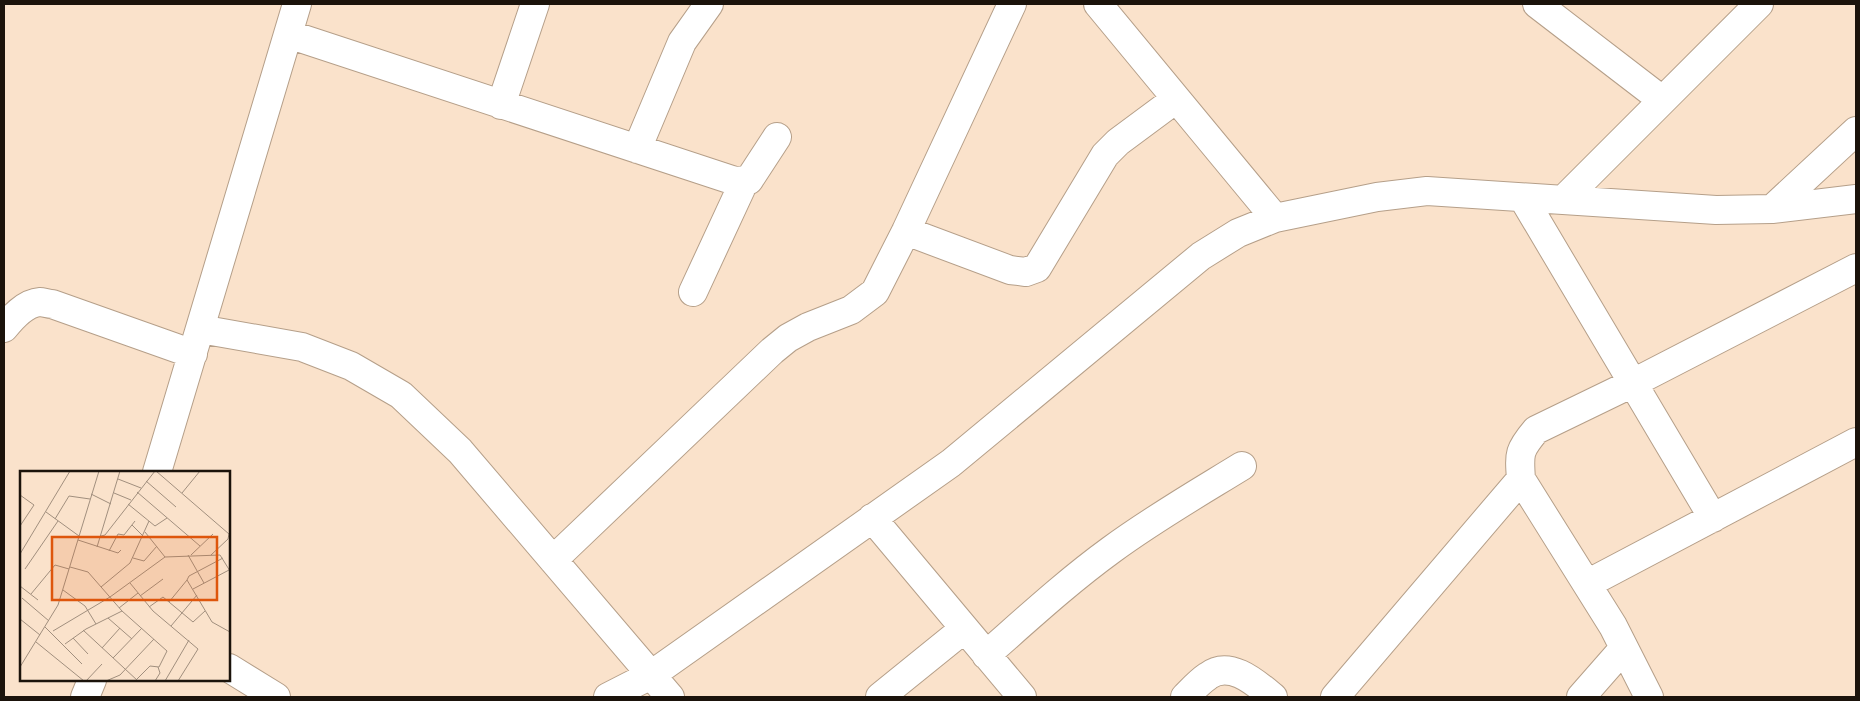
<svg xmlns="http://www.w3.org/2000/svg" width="1860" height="701" viewBox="0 0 1860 701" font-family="Poppins,sans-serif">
<rect width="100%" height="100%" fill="#fae2cb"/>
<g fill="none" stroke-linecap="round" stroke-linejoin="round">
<g stroke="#b59f89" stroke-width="30">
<path id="minor" d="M1098,4l177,214
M1537,4l125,96
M288,34l447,147 14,-1 28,-43
M501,105l34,-101
M637,149l45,-107 27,-38
M1523,198l190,320
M1563,200l196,-196
M1772,209l84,-78
M906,231l104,39 16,2 11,-4 68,-113 13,-13 58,-43
M693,292l51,-110
M4,328c8,-10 21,-25 36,-26 3,0 8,2 12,2l141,50
M200,329l102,18 49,19 50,29 59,56 210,246
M157,472l140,-468
M872,518l150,179
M553,560l219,-209 16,-13 20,-11 43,-17 24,-18 31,-61 106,-227
M1587,584l269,-142
M986,655c41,-36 81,-73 125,-105 42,-31 87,-57 131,-84
M229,668l47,29
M85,697l7,-17
M608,697l43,-22 300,-212 250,-207 37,-23 37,-15 102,-21 50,-6 289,19 56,-1 84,-10
M880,697l84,-68
M1185,697c7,-7 14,-15 23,-21 22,-17 49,8 65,21
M1335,697l186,-218
M1581,697l43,-49
M1649,697l-36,-71 -92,-147c-2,-26 -2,-29 15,-49l97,-47 223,-115"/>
</g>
<use href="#minor" stroke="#fff" stroke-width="28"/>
</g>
<g transform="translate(20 471)">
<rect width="210" height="210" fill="#fae2cb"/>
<path fill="none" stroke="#a18f7e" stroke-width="1" d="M136,0l73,63 -1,5 -17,16M98,8l23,9M126,10l30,26M117,21l63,54M94,22l17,7M162,22l18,-22M71,23l20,10M0,24l14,10 -14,21M108,33l27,22 12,-8M26,41l33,24M35,48l14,-23 21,3M112,54l11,11M125,61l20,25M81,65l4,-1 50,-64M58,69l40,13 3,-3M77,76l23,-76M89,80l9,-17 6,1 11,-14M0,83l50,-83M168,84l16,28M171,84l22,-21M113,87l11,3 13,-15M203,87l-34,18 -2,4 25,42 18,10M50,96l18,5 34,39 45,40 -8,16 -9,-1 -13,13M5,98l33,-48M110,112l23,28 45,38 -20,32M0,115l18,14M81,116l29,-24 19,-42M173,118l36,-19M43,119l22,16 11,18M11,123l24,-29 14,4M120,125l23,-17M2,127l27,23M149,131l18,-22M129,136l14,-10 30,25 12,-11M99,137l19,-15M88,147l24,21M0,148l20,16M151,155l26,-31M25,156l37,37M63,159l55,51M33,160l57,-34 55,-40 55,-2 10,16M53,167l15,16M16,171l48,39M45,173l21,-15 36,-18M82,177l18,-20M93,187l29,-30M0,196l38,-62 41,-134M66,210l16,-17M86,210l14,-6 34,-36M135,210l5,-8 -2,-6M145,210l24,-41"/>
<path fill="#de560c" fill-opacity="0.15" stroke="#de560c" stroke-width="2.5" d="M32,66h165v63h-165z"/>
<rect width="210" height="210" fill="none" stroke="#1b130b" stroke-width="2.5"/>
</g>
<rect width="1860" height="701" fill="none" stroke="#1b130b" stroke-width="10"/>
</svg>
